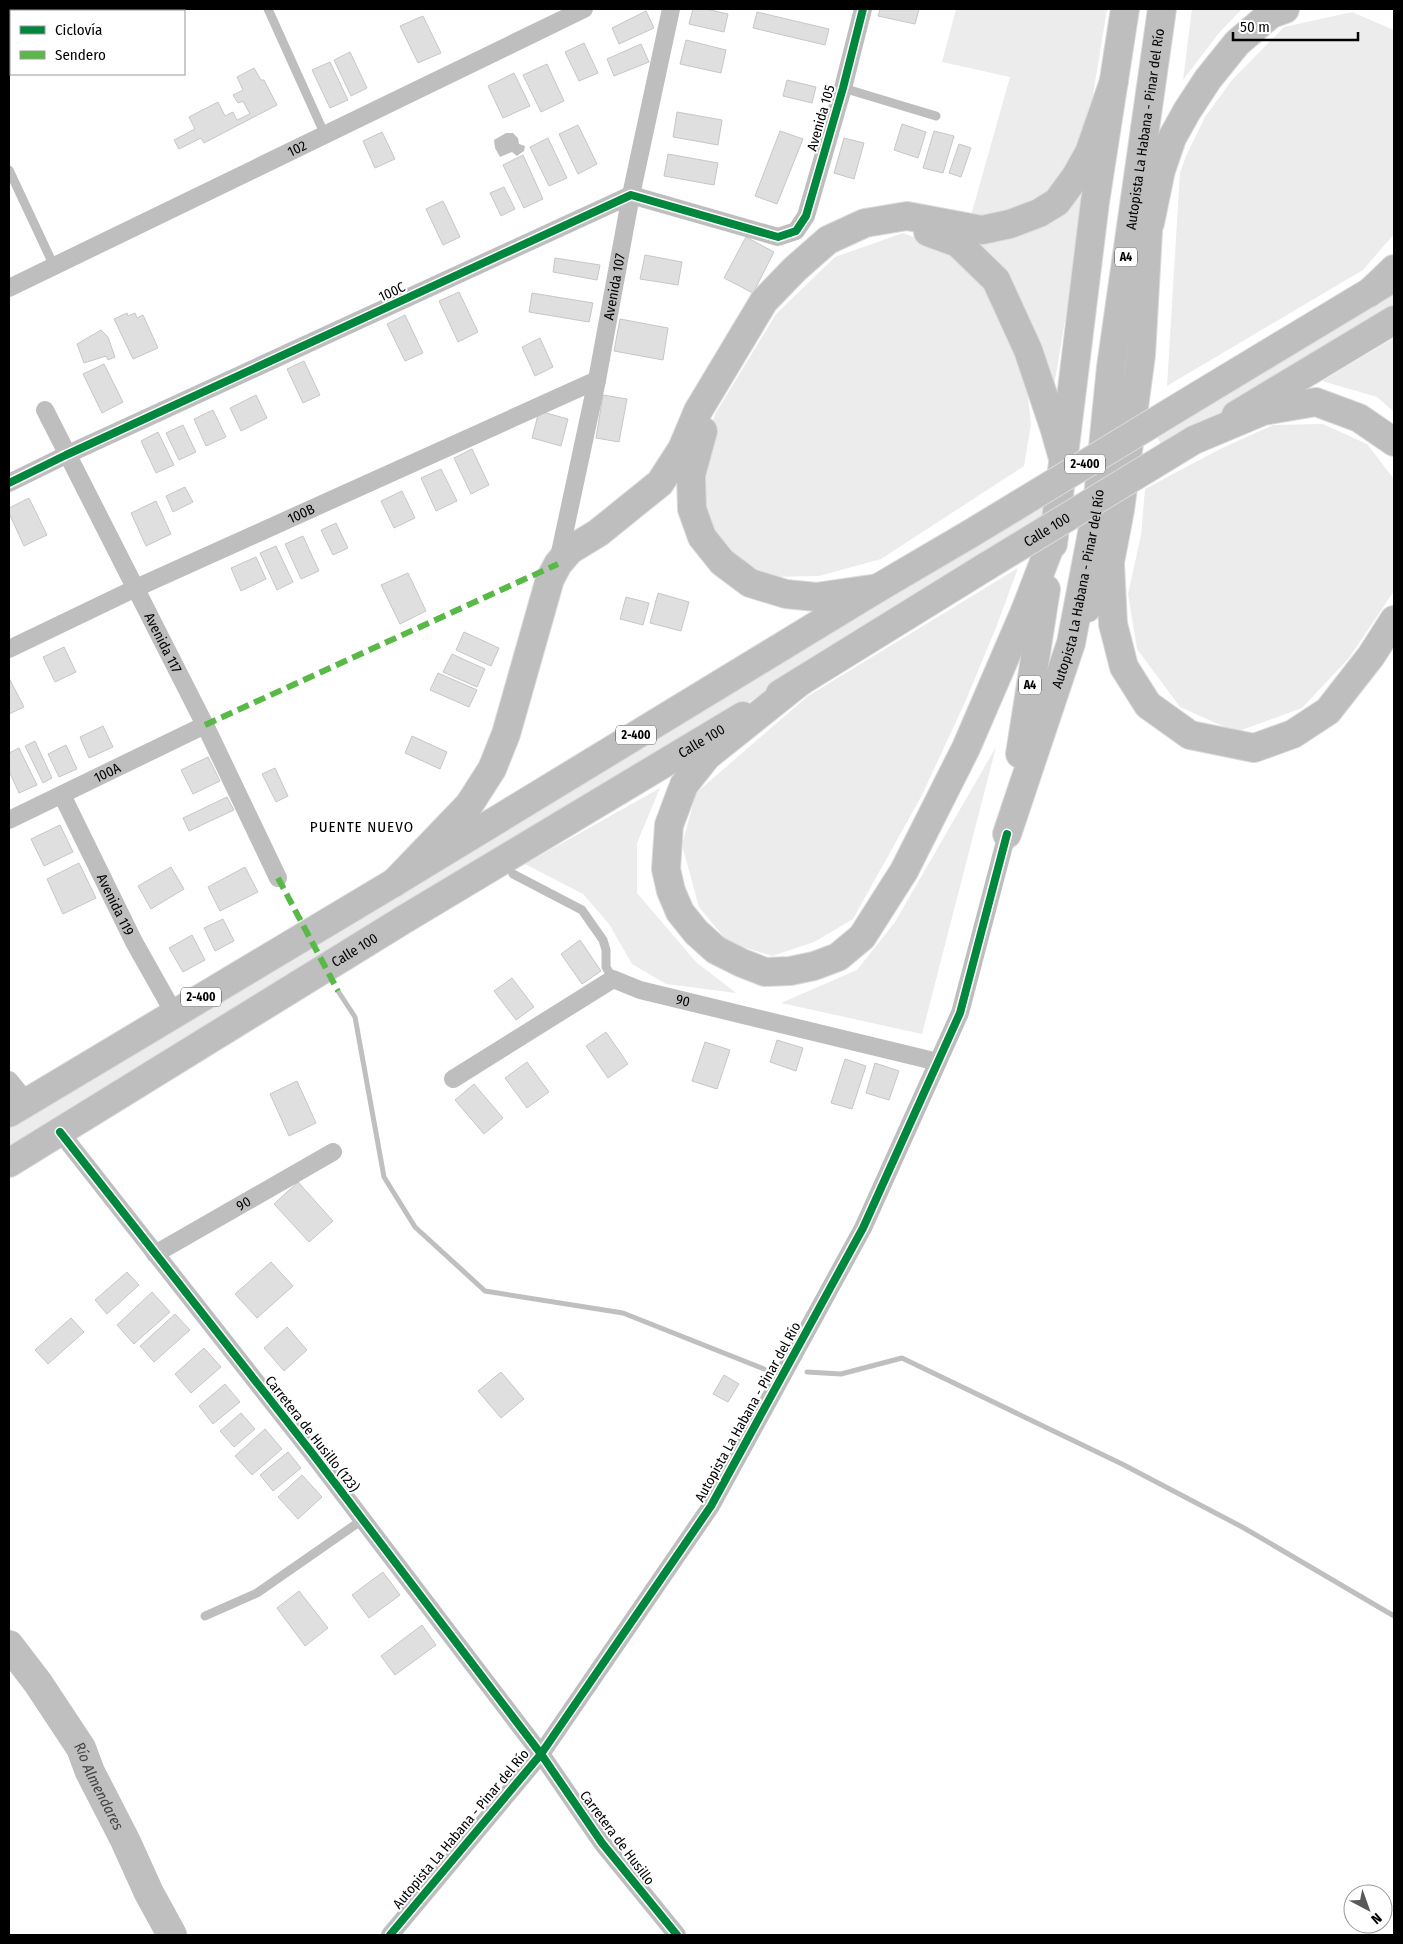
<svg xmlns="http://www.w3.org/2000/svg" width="1403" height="1944" viewBox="0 0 1403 1944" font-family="'Fira Sans Condensed',sans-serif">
<rect width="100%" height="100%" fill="#fff"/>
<path fill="#ececec" d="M956,9h151l-16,98 -17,55 -28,30 -37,19 -39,8 40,-142 -68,-15z
M1192,9h50l-23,24 -36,47z
M1352,12l42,18v204l-31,36 -196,116 13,-213 6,-17 19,-39 27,-37 52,-53z
M1088,183l-37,221 -85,-167z
M903,233l50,19 39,34 34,92 5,46 -7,42 -143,93 -62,17 -49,1 -33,-17 -23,-25 -12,-30 2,-49 11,-42 61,-100 59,-57z
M1394,288v21l-231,139 -8,-15z
M1394,338v74l-17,-15 -55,-16z
M1323,424l44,20 27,35v112l-45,67 -47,50 -66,24 -56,-25 -43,-58 -9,-55 13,-59 4,-46 75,-40 53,-24z
M1046,500l-1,19 -175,109 -861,525v-29z
M1018,568l-21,57 -31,75 -44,95 -69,124 -39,23 -42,14 -44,-14 -29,-35 -17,-62 14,-52 112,-97z
M996,747l-74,287 -141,-31 76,-33 38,-48z
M660,788l-23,55v50l59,69 40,31 -70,-9 -34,-20 -23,-40 -26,-30 -58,-30z"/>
<path fill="#bfbfbf" d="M506,133h7l5,5 1,6 6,2 -1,5 -7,5 -5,-4 -12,5 -5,-9 -1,-8z"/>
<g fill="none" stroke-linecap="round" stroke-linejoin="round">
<path stroke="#bfbfbf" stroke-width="5" d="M338,991l17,26 29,160 31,50 70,64 138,22 141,56
M807,1372l34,2 61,-16 220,106 122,64 150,88"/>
<path stroke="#bfbfbf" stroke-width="30" id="s1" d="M9,1645l29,38 43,65 9,24 35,68 24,53 23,42"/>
</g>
<path fill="#dfdfdf" stroke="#c7c7c7" d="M693,9h13l22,5 -4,18 -35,-8z
M880,9h39l-4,15 -37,-8z
M646,11l8,17 -35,16 -7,-16z
M757,12l72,17 -4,16 -72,-17z
M423,16l18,37 -23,10 -18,-37z
M686,40l40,10 -5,23 -41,-9z
M584,43l14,30 -19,8 -14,-29z
M641,44l8,18 -35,14 -7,-17z
M350,52l17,36 -16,8 -17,-36z
M330,62l18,38 -18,8 -18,-38z
M547,64l17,37 -23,11 -18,-37z
M254,68l7,12h3l13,25 -73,38 -3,-5 -22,11 -5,-9 21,-11 -6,-12 29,-15 7,14 8,-4 4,8 13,-6 -7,-13 -5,2 -5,-8 10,-5 -6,-13z
M514,73l16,33 -27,12 -15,-32z
M787,80l29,7 -4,16 -29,-7z
M677,112l45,8 -4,25 -45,-8z
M902,124l24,8 -8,26 -24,-8z
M578,125l19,39 -19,10 -19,-40z
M780,131l23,8 -26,65 -22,-8z
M934,131l20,5 -11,37 -20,-5z
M382,132l13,27 -20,9 -12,-27z
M548,138l19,40 -18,8 -19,-39z
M844,138l20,5 -10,36 -20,-6z
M959,144l12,4 -10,29 -12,-4z
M668,154l50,9 -4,22 -50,-9z
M523,155l20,44 -19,9 -21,-43z
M504,187l11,22 -14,7 -11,-23z
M443,201l17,36 -17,8 -17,-36z
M746,237l28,15 -21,41 -29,-15z
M645,255l37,7 -4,23 -38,-6z
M555,258l45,7 -3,15 -44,-8z
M459,292l19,40 -20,10 -19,-41z
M532,293l61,10 -4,19 -60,-10z
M127,313l1,3 7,-3 2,5 6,-3 15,33 -25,11 -19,-40z
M405,315l18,38 -18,8 -18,-37z
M620,319l48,9 -5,32 -49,-9z
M101,330l7,7 7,20 -7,3 -2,-4 -22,7 -7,-19z
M540,338l13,29 -18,9 -13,-29z
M304,361l16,34 -17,8 -16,-34z
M104,364l19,38 -21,11 -19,-39z
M256,395l11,23 -26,13 -11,-23z
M603,395l24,4 -8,43 -23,-4z
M213,410l13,27 -20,9 -12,-27z
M539,411l29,8 -7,27 -29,-8z
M183,425l13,27 -17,8 -13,-27z
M158,432l16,33 -18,8 -15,-32z
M472,449l17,36 -18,9 -17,-36z
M441,469l16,32 -21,10 -15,-33z
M185,487l8,15 -20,10 -7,-16z
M402,491l13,27 -21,10 -13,-27z
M29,498l18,37 -23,11 -15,-33v-5z
M156,501l15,33 -25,12 -15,-33z
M336,523l12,25 -15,7 -12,-25z
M303,536l16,35 -18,8 -16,-35z
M276,546l17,36 -16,8 -17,-37z
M256,557l10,22 -25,12 -10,-23z
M408,573l18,38 -26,13 -19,-39z
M658,593l31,9 -8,29 -31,-8z
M626,597l23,6 -6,22 -23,-6z
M464,632l35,16 -8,18 -35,-16z
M64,647l12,25 -21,10 -12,-25z
M452,654l33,15 -8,18 -34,-15z
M438,673l39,17 -8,17 -39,-17z
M9,678l15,29 -15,7z
M103,726l10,21 -24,11 -9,-21z
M412,736l35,16 -7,17 -35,-16z
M35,741l17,37 -9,5 -18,-37z
M66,745l11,24 -18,8 -11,-23z
M19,748l18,37 -18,8 -10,-22v-18z
M208,757l12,24 -27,13 -12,-24z
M275,768l13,28 -12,6 -14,-28z
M227,797l7,13 -45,21 -6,-13z
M60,825l13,27 -29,14 -13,-27z
M79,863l17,35 -33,16 -16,-35z
M171,867l13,22 -33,20 -13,-23z
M245,867l13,25 -38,19 -12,-24z
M223,919l11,22 -19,10 -11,-23z
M192,935l13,25 -22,12 -14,-24z
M580,940l21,31 -19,13 -21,-30z
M512,978l22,29 -18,13 -22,-29z
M606,1032l22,32 -20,14 -22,-32z
M777,1040l26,8 -7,23 -26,-9z
M705,1042l25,8 -13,39 -25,-8z
M845,1059l21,7 -14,43 -21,-6z
M527,1062l22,30 -22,16 -22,-30z
M875,1063l24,8 -10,29 -23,-7z
M297,1081l19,42 -27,13 -19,-42z
M474,1084l29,34 -19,16 -29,-34z
M298,1182l35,39 -24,21 -35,-38z
M271,1262l22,24 -36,32 -22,-24z
M127,1272l12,13 -32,29 -12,-14z
M152,1292l18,20 -36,32 -17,-19z
M175,1314l15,16 -36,32 -14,-16z
M71,1318l13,14 -36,32 -13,-14z
M287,1327l20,23 -23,21 -20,-23z
M204,1348l17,19 -30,26 -16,-19z
M501,1372l23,27 -23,19 -23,-27z
M724,1375l15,9 -11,18 -15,-8z
M225,1384l15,18 -27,22 -14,-18z
M241,1413l14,16 -21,18 -14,-16z
M265,1429l17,20 -30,26 -17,-19z
M288,1452l13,16 -28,23 -13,-16z
M302,1475l20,22 -24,22 -20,-22z
M383,1572l17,23 -31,23 -17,-23z
M299,1591l29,37 -23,18 -28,-38z
M422,1625l14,20 -41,30 -14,-19z"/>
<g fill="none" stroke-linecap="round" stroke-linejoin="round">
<g stroke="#dbdbdb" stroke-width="30">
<g id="trunk">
<path d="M1199,395l189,-114"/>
<path d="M1236,415l158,-95"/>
<path d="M780,694l207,-128"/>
<path d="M9,1113l386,-231 483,-294 92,-54"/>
<path id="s10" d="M9,1163l394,-243 340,-204"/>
</g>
</g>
<g stroke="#dbdbdb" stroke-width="30">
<g id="motorway">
<path d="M1150,223l11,-53 11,-32 15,-27 21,-32 29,-36 34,-29 14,-5"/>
<path d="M928,232l30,11 38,37 32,70 26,77 10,35"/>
<path d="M1369,293l25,-24"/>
<path d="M703,431l-12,44 1,34 10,28 20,25 28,21 36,11 30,3 62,-9"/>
<path d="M1194,440l69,-29 53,-9 43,16 35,24"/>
<path d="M1053,544l42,-342 30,-193"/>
<path d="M1110,564l3,60 11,43 24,38 42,30 64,13 39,-14 35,-23 43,-55 23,-36"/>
<path d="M1087,608l23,-46 10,-52 21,-155 7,-123v-28"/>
<path d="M801,681l-94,75 -23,29 -15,40 -3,44 5,22 9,21 16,20 20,18 26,13 23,9 25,-1 24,-5 24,-9 24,-20 42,-66 62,-123 59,-137 29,-75"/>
<path d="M1020,754l26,-165"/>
<path id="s11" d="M1007,834l64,-191 26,-136 14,-140 51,-358"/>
<path d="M395,882l74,-77 23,-36 14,-35 44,-155 8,-15 12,-14 28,-17 62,-50 22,-34 16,-38 66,-110 31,-32 33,-29 37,-17 42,-7 75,14 28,-6 29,-11 18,-11 19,-26 13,-23 25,-72"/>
</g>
</g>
<path stroke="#bebebe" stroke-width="9" d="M268,9l57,126
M843,88l93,28
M9,170l45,96
M513,874l69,36 21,30 3,10v17l7,12
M205,1616l52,-23 105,-73"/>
<g stroke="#bebebe" stroke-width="18">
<path id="s2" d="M9,288l575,-279"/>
<path id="s3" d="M45,410l160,315 73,153"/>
<path d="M9,483l57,-28 565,-260 147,42 18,-6 10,-15 37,-128 20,-79"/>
<path id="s4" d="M558,562l39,-182 34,-185 40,-186"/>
<path id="s5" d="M9,649l127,-61 461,-208"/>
<path id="s6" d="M62,795l72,147 40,71"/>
<path id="s7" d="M9,820l196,-95"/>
<path id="s8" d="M453,1079l160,-100 27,11 298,72"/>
<path d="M9,1080l18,22"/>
<path d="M60,1132l252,321 229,301 61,89 75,92"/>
<path id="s9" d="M155,1254l178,-102"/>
<path d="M390,1935l151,-181 170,-248 152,-278 97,-215 47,-179"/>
</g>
<use href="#trunk" stroke="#bebebe" stroke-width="28"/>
<use href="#motorway" stroke="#bebebe" stroke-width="28"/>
<g stroke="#dbdbdb" stroke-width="30" stroke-linecap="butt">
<g id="trunk-bridge">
<path d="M970,534l229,-139"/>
<path id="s12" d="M987,566l207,-126"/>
</g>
</g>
<use href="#trunk-bridge" stroke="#bebebe" stroke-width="28"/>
<path stroke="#58b947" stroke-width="6" stroke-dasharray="12 6" stroke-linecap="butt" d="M205,725l353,-161
M278,878l60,113"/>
<g stroke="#fff" stroke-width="11">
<path id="cycleway" d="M9,483l57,-28 565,-260 147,42 18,-6 10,-15 37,-128 20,-79
M60,1132l252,321 229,301 61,89 75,92
M390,1935l151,-181 170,-248 152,-278 97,-215 47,-179"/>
</g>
<use href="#cycleway" stroke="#00873e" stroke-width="8"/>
</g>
<g text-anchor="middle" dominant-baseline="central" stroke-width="4" stroke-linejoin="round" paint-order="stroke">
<g fill="#fff" stroke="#4c4c4c" stroke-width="1">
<rect x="1115" y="247.5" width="22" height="19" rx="4"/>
<rect x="1065" y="454.5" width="40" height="19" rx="4"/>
<rect x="1019" y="675.5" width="22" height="19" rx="4"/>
<rect x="616" y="725.5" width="40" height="19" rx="4"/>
<rect x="181" y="987.5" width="40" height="19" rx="4"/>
</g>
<g font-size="12" font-weight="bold" fill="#000">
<text x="1126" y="257">A4</text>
<text x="1085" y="464">2-400</text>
<text x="1030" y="685">A4</text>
<text x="636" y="735">2-400</text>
<text x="201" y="997">2-400</text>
</g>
<g font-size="14" fill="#000" stroke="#fff">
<text transform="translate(821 118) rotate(-74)">Avenida 105</text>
<text stroke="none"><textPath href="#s11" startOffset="721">Autopista La Habana - Pinar del Río</textPath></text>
<text stroke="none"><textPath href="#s2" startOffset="320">102</textPath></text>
<text stroke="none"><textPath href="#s4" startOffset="281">Avenida 107</textPath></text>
<text transform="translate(392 292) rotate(-25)">100C</text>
<text stroke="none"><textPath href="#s5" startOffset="322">100B</textPath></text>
<text stroke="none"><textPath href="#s12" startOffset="70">Calle 100</textPath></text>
<text stroke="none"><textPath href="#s11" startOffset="256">Autopista La Habana - Pinar del Río</textPath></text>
<text stroke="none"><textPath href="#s3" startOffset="261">Avenida 117</textPath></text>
<text stroke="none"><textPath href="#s10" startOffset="811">Calle 100</textPath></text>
<text stroke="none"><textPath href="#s7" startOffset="109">100A</textPath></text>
<text stroke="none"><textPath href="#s6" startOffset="122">Avenida 119</textPath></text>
<text stroke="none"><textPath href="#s10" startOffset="406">Calle 100</textPath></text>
<text stroke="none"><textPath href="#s8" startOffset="262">90</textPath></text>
<text stroke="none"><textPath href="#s9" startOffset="102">90</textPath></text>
<text transform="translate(748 1412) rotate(-61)">Autopista La Habana - Pinar del Río</text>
<text transform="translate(312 1434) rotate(52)">Carretera de Husillo (123)</text>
<text transform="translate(461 1829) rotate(-50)">Autopista La Habana - Pinar del Río</text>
<text transform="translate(617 1838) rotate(53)">Carretera de Husillo</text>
</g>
<g font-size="15" letter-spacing="1" fill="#000" stroke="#fff">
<text x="362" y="827">PUENTE NUEVO</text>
</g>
<g font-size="15" font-style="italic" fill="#444" stroke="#fff">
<text stroke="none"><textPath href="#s1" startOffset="168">Río Almendares</textPath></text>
</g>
</g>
<rect width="1403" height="1944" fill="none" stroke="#000000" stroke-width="20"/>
<rect x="10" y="10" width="175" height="65" fill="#ffffff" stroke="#999999"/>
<rect x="20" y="26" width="25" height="8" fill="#00873e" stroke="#999999"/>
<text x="55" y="35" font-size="15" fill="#000000">Ciclovía</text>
<rect x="20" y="51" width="25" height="8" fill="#58b947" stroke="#999999"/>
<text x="55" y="60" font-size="15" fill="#000000">Sendero</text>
<g transform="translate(1368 1909) rotate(139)"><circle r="24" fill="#ffffff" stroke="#999999"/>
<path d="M0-4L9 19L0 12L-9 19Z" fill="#595959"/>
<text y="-8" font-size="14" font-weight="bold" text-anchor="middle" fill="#000000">N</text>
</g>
<path d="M1233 32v8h125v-8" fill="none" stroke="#000000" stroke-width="2.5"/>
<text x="1240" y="32" font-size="15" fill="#000000" stroke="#ffffff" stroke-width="4" paint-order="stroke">50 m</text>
</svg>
